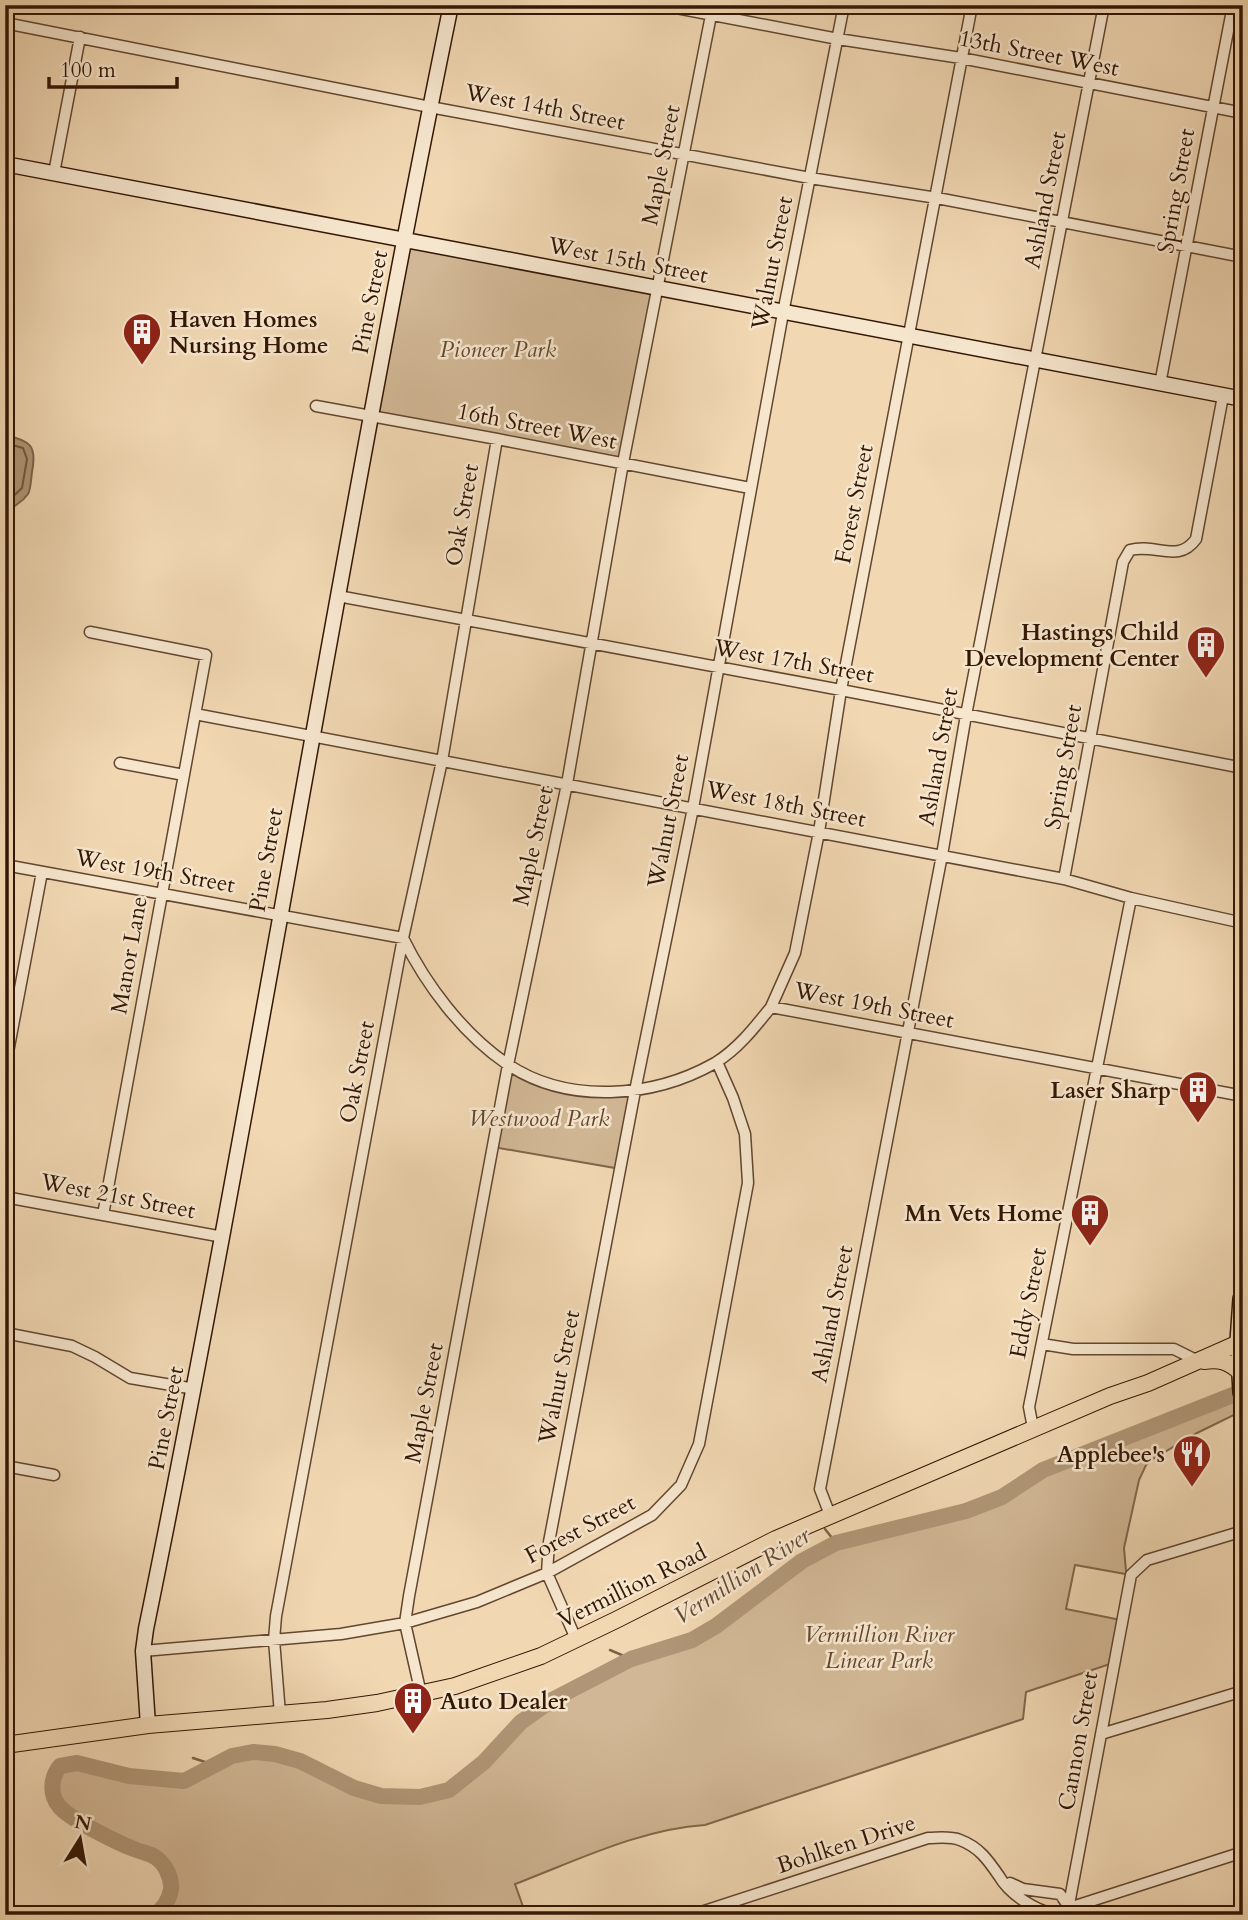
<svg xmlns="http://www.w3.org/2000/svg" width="1248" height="1920" viewBox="0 0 1248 1920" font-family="Cardo,serif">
<rect width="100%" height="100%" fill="#f1d8b3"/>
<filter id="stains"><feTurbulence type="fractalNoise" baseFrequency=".00286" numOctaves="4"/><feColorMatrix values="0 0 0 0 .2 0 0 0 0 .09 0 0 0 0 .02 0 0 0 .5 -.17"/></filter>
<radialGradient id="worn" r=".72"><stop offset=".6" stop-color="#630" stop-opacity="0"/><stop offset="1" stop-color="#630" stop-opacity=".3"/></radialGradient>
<path fill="#d1b795" stroke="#82664c" stroke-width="2" d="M405,241l254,48 -36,174 -252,-47z
M508,1065l43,18 84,8 -14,78 -128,-22z
M1235,1394l3,19 -41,20 -44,26 -7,6 -7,15 -15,68 2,23 5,4 -56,-10 -9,44 55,11 -8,43 -87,29 -3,27 -318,106c-65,4 -129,36 -190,59l11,31h-373l13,-11 5,-13v-10l-4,-10 -13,-15 -39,-16 -51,-29 -7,-7 -4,-11 2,-20 5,-7 17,-3 52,13 55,5 47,-25 22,-4 22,2 25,7 54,27 27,8 39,1 29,-7 35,-28 37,-40 31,-22 79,-41 61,-19 24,-14 86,-65 34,-18 130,-32 36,-14 41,-27z"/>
<path fill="#b09677" stroke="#7e6349" stroke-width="2" d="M6,435c25,6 31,11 26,37 -1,6 -1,17 -4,22 -10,14 -16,7 -23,29z"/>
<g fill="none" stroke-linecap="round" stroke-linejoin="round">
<path stroke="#72563d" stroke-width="2" d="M5,443l18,5 4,11 -5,29 -17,16"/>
<path stroke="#7e6349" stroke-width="2.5" d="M825,1529l11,14
M610,1650l21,9
M193,1758l21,7"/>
<path stroke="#b09677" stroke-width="16" d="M153,1915c10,-5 16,-14 18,-26 1,-11 -6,-26 -16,-32 -6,-4 -14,-5 -21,-8 -16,-6 -65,-30 -75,-43 -10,-12 -8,-29 1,-40l17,-3 52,13 55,5 48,-25 21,-4 22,2 25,7 54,27 27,8 39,1 29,-7 35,-28 37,-40 31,-22 79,-41 61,-19 24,-14 86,-65 34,-18 130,-32 36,-14 41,-27 200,-79"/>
<g stroke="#62462f" stroke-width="13">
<path id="street" d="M661,5l177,34 123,19 282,55
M5,23l425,84 380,71 127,20 306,59
M54,173l26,-136
M1160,384l73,-379
M316,406l181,33 253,49
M338,596l503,94 402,78
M90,632l116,23 -103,560
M195,714l869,165 67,19 112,25
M120,763l64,12
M5,865l398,73c23,47 60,96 104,126 61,41 146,34 208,-1 23,-14 40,-36 56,-56l472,89
M1064,879l59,-317 7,-12c26,-7 48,14 66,-11l27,-143
M771,1007l24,-54 24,-121 22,-142 131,-685
M5,1068l37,-196
M5,1197l218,40
M5,1333l67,13 23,11 35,21 65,11
M1042,1344l31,5h101l24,12
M1033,1428l-4,-21 102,-509
M5,1466l49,9
M830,1515l-10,-26 122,-634 24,-140 138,-710
M576,1639l-29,-66 2,-31 86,-451 58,-283 90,-495 61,-308
M143,1651l198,-17 64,-11 72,-21 70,-29 105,-58 29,-30 18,-41 49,-261 -3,-49 -12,-36 -16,-36
M421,1694l-16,-71 4,-27 99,-531 59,-281 56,-321 90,-458
M280,1714l-6,-74 2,-24 127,-678 39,-177 55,-322
M1101,1734l142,-43
M1010,1883l13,6 37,5 9,13
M734,1902l4,13
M1066,1909l177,-57
M692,1915l236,-77c10,0 22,-2 32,2 19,7 28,20 39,36 11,19 36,34 57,39
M1067,1915l64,-340 16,-15 96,-29"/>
</g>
<g stroke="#331603" stroke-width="17">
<path id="secondary" d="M5,164l1238,235
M148,1725l-5,-74 3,-22c110,-539 194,-1084 305,-1624"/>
</g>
<g stroke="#331603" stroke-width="18">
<path id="primary" d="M1204,1361c16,-2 24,0 36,11
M5,1745l143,-20 179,-15 50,-7 78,-17 86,-30 75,-36 160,-81 334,-143 38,-13 95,-42"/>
</g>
<g stroke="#331603" stroke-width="22">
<path id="highway" d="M1243,1299l-3,42 3,51"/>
</g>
<use href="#street" stroke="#f6e6ce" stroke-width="10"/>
<use href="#secondary" stroke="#f6e6ce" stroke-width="14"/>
<use href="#primary" stroke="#f1d8b3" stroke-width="16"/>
<use href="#highway" stroke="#f1d8b3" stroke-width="19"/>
</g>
<defs>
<g id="building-pin" transform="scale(2.0125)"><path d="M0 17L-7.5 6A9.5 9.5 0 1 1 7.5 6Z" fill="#8f2418" stroke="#f6e6ce"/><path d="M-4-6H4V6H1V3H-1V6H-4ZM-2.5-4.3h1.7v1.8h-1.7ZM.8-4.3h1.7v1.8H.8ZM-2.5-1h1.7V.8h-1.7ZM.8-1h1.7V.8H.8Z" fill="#fff"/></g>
<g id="restaurant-pin" transform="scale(2.0125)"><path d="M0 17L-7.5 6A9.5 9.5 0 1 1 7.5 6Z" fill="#8f2418" stroke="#f6e6ce"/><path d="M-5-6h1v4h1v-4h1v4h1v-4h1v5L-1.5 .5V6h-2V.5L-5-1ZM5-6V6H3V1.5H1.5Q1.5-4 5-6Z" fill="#fff"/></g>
</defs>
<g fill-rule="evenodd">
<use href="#building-pin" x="142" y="332"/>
<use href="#building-pin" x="1206" y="645"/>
<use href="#building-pin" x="1198" y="1090"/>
<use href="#building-pin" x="1090" y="1213"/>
<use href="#restaurant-pin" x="1192" y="1454"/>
<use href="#building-pin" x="413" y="1701"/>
</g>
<g text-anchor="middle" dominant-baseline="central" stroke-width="5" stroke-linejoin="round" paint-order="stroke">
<g font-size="23" fill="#331603" stroke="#f6e6ce">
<text transform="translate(1039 53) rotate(11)">13th Street West</text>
<text transform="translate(545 107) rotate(11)">West 14th Street</text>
<text transform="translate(661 165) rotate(-79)">Maple Street</text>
<text transform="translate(1176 191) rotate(-80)">Spring Street</text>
<text transform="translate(1045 200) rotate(-79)">Ashland Street</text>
<text transform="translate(628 260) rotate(11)">West 15th Street</text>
<text transform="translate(772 263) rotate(-79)">Walnut Street</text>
<text transform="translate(370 302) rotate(-79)">Pine Street</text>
<text transform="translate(537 426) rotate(11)">16th Street West</text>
<text transform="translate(854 504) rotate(-79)">Forest Street</text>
<text transform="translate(462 515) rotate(-80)">Oak Street</text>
<text transform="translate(794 661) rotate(10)">West 17th Street</text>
<text transform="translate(938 757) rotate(-80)">Ashland Street</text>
<text transform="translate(1063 767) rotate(-80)">Spring Street</text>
<text transform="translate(786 804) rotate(11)">West 18th Street</text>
<text transform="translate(668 821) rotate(-79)">Walnut Street</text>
<text transform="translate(533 846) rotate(-78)">Maple Street</text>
<text transform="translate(266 860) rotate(-80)">Pine Street</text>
<text transform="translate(155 871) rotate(10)">West 19th Street</text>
<text transform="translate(129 955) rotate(-80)">Manor Lane</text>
<text transform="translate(874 1005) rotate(11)">West 19th Street</text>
<text transform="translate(357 1072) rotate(-79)">Oak Street</text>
<text transform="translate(118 1196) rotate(11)">West 21st Street</text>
<text transform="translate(1028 1303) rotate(-79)">Eddy Street</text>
<text transform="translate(832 1314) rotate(-79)">Ashland Street</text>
<text transform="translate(559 1377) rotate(-79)">Walnut Street</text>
<text transform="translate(424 1403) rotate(-79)">Maple Street</text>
<text transform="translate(166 1418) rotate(-79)">Pine Street</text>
<text transform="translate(580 1529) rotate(-28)">Forest Street</text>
<text transform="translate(632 1586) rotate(-26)">Vermillion Road</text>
<text transform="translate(1078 1741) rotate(-80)">Cannon Street</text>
<text transform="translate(846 1844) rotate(-18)">Bohlken Drive</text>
</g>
<g font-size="23" font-weight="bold" fill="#331603" stroke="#f6e6ce" text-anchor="end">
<text x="169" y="319" text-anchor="start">Haven Homes<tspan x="169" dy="26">Nursing Home</tspan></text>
<text x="1179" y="632">Hastings Child<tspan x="1179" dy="26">Development Center</tspan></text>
<text x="1171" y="1090">Laser Sharp</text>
<text x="1063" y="1213">Mn Vets Home</text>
<text x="1165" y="1454">Applebee's</text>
<text x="440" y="1701" text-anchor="start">Auto Dealer</text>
</g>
<g font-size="23" font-style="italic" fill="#62462f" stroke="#f6e6ce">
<text x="498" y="349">Pioneer Park</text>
<text x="539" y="1118">Westwood Park</text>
<text x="879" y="1634">Vermillion River<tspan x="879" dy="26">Linear Park</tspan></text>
</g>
<g font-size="24" font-style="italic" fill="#654931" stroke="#f6e6ce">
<text transform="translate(742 1576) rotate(-33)">Vermillion River</text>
</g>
</g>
<rect width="1248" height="1920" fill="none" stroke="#f1d8b3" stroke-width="28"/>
<rect x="7" y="7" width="1234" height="1906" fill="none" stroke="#331603" stroke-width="3.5"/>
<rect x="14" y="14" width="1220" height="1892" fill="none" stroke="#331603" stroke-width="2"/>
<g transform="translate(80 1839) rotate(11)" stroke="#f6e6ce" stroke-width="5" paint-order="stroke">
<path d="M0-5L12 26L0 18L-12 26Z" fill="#331603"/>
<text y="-10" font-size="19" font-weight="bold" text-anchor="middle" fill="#331603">N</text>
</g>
<path d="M49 77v10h128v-10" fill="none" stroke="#331603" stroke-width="3.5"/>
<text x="60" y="77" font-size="21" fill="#331603" stroke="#f6e6ce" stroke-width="5" paint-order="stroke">100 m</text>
<rect width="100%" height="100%" filter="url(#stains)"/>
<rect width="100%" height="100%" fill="url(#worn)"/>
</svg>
